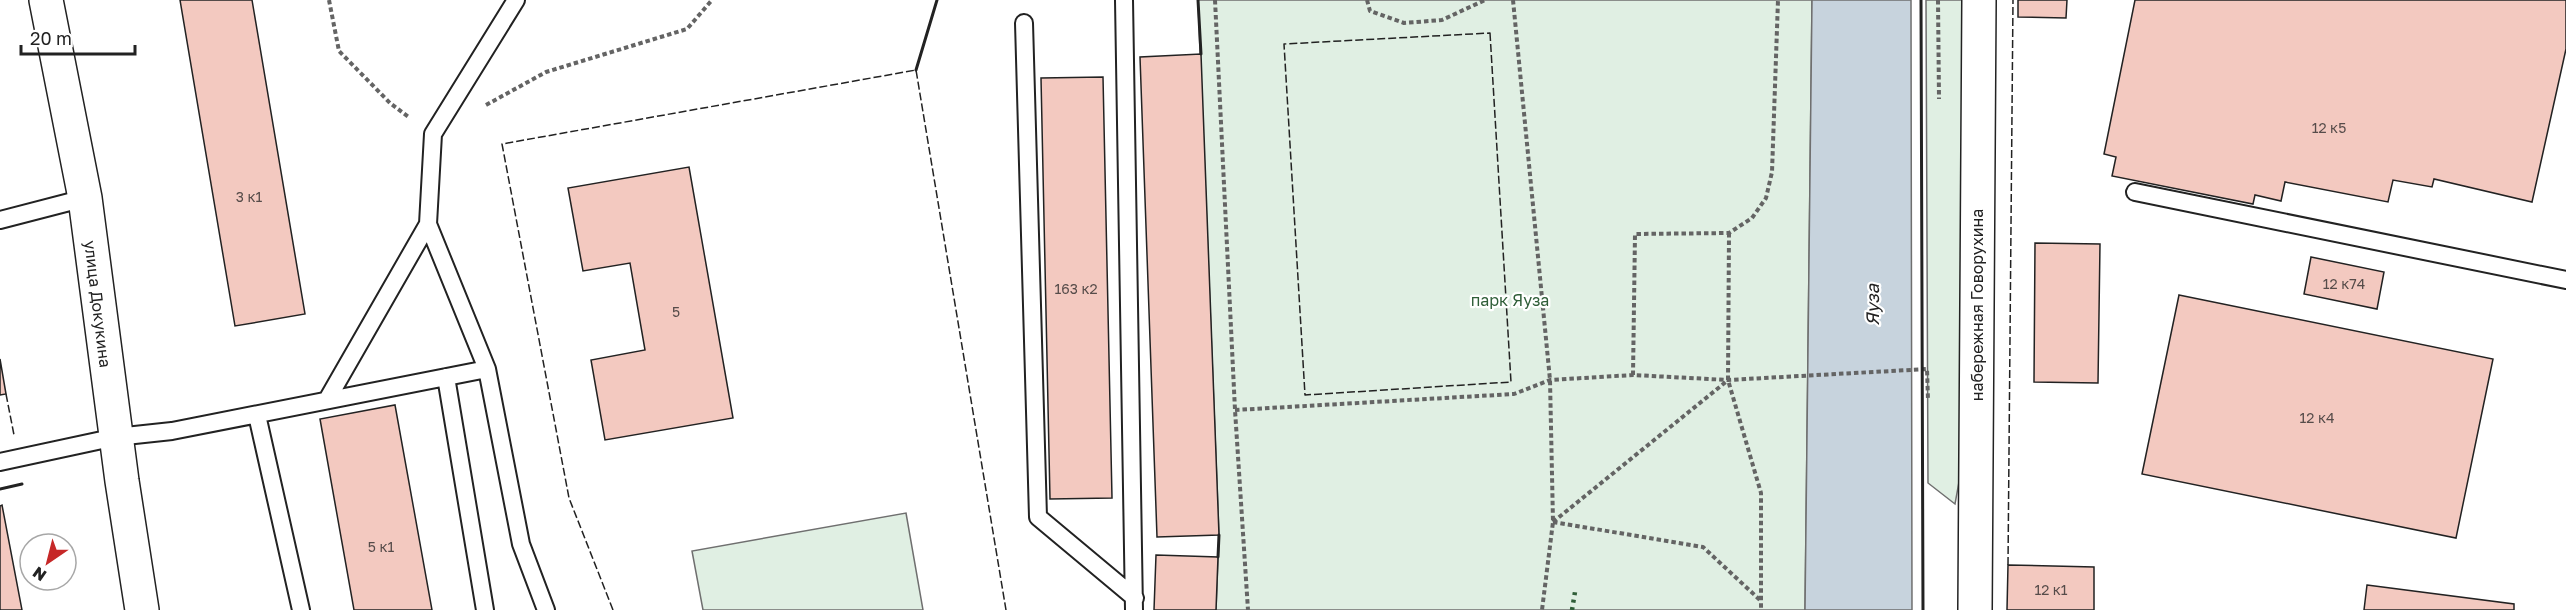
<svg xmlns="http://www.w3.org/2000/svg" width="2566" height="610" viewBox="0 0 2566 610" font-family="'Golos Text',sans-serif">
<rect width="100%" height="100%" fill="#fff"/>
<path fill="#e0efe3" stroke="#6f6f6f" stroke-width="1.5" d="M1198,0h614l-7,610h-589l3,-75z
M1926,0h38l-1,460 -8,44 -27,-21z
M906,513l17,97h-220l-11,-59z"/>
<path fill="#c7d3dd" stroke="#6f6f6f" stroke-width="1.5" d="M1812,0h99l1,610h-107z"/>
<path fill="#f3c9c0" stroke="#222" stroke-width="1.5" d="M180,0h72l53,314 -70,12z
M2018,0h49l-1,18 -48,-1z
M2135,0h431v49l-34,153 -98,-23 -2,8 -39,-7 -5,22 -103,-20 -4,19 -26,-6 -2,9 -141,-28 4,-19 -12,-3z
M1201,54l18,481 -62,2 -17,-480z
M1103,77l9,421 -62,1 -9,-421z
M689,167l44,251 -128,22 -14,-80 54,-10 -15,-87 -47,8 -15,-83z
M2035,243l65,1 -2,139 -64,-1z
M2311,257l73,15 -7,37 -73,-15z
M2179,295l314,64 -37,179 -314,-64z
M0,359l6,35 -6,1z
M395,405l37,205h-78l-34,-191z
M2,505l20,105h-22v-104z
M1156,555l62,2 -2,53h-62z
M2008,565l86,2v43h-87z
M2367,585l147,19v6h-150z"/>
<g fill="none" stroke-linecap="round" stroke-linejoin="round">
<g stroke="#222" stroke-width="20">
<path id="service" d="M1124,0l10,610
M1024,23l14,494 97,81
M2135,192l431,88
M0,220l85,-22
M428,224l59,145 34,175 25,66
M446,377l39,233
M327,400l101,-176 5,-90 83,-134
M257,415l44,195
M0,462l116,-25 56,-6 315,-62"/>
</g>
<g stroke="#222" stroke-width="36">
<path id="minor" d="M1975,610l4,-610"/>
</g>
<g stroke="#222" stroke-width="36">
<path id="tertiary" d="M46,0l39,198 37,283 20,129"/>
</g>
<path stroke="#646464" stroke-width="4" stroke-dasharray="4.5 3" stroke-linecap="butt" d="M329,0l10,51 51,52 20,15
M1215,0l20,410 13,200
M1367,0l3,11 34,12 38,-3 43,-20
M1513,0l37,380 3,142 -11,88
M1938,0l1,99
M486,105l60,-33 141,-43 25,-29
M1729,233l-1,147 33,113v117
M1633,375l2,-141 94,-1 23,-15 14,-20 6,-26 6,-172
M1235,410l279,-16 36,-14 83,-5 95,5 199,-11 1,31
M1553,522l150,25 57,53
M1553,522l174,-141"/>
<use href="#service" stroke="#fff" stroke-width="16"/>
<use href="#minor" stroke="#fff" stroke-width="33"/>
<use href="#tertiary" stroke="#fff" stroke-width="33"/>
<path stroke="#2f5e38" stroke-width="4.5" stroke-dasharray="3 4.5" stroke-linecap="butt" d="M1572,610l3,-18"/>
<path stroke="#222" stroke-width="1.5" stroke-dasharray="8 3" stroke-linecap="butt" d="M1490,33l21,349 -206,13 -21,-351z
M6,394l8,41
M2008,565l5,-565
M613,610l-44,-112 -67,-354 414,-74 90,540"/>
<path stroke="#222" stroke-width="3" d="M1198,0l3,54
M1921,0l2,610
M916,70l21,-70
M0,489l22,-5
M1218,557l1,-22"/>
</g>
<g text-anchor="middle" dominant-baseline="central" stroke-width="4.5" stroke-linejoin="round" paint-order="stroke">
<g font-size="14" fill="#564c4a">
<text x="2329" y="127">12 к5</text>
<text x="249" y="196">3 к1</text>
<text x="2344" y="283">12 к74</text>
<text x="1076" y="288">163 к2</text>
<text x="676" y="311">5</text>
<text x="2317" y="417">12 к4</text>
<text x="381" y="546">5 к1</text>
<text x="2051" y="589">12 к1</text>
</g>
<g font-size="16" fill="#2f5e38" stroke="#fff">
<text x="1510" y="300">парк Яуза</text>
</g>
<g font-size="16" fill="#222" stroke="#fff">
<text transform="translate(98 304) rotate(83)">улица Докукина</text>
<text transform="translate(1977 305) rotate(-90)">набережная Говорухина</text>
</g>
<g font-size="18" font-style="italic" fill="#222" stroke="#fff">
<text transform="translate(1872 305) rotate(-90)">Яуза</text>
</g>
</g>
<g transform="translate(48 562) rotate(215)"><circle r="28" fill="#ffffff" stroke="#a7a7a7" stroke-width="1.5"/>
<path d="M0-4.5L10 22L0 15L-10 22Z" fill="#c62828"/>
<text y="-9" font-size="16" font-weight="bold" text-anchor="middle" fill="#222222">N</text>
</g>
<path d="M21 45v9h114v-9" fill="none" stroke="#222222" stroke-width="3"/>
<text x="30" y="45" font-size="18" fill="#222222" stroke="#ffffff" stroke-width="4.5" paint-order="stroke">20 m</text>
</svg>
